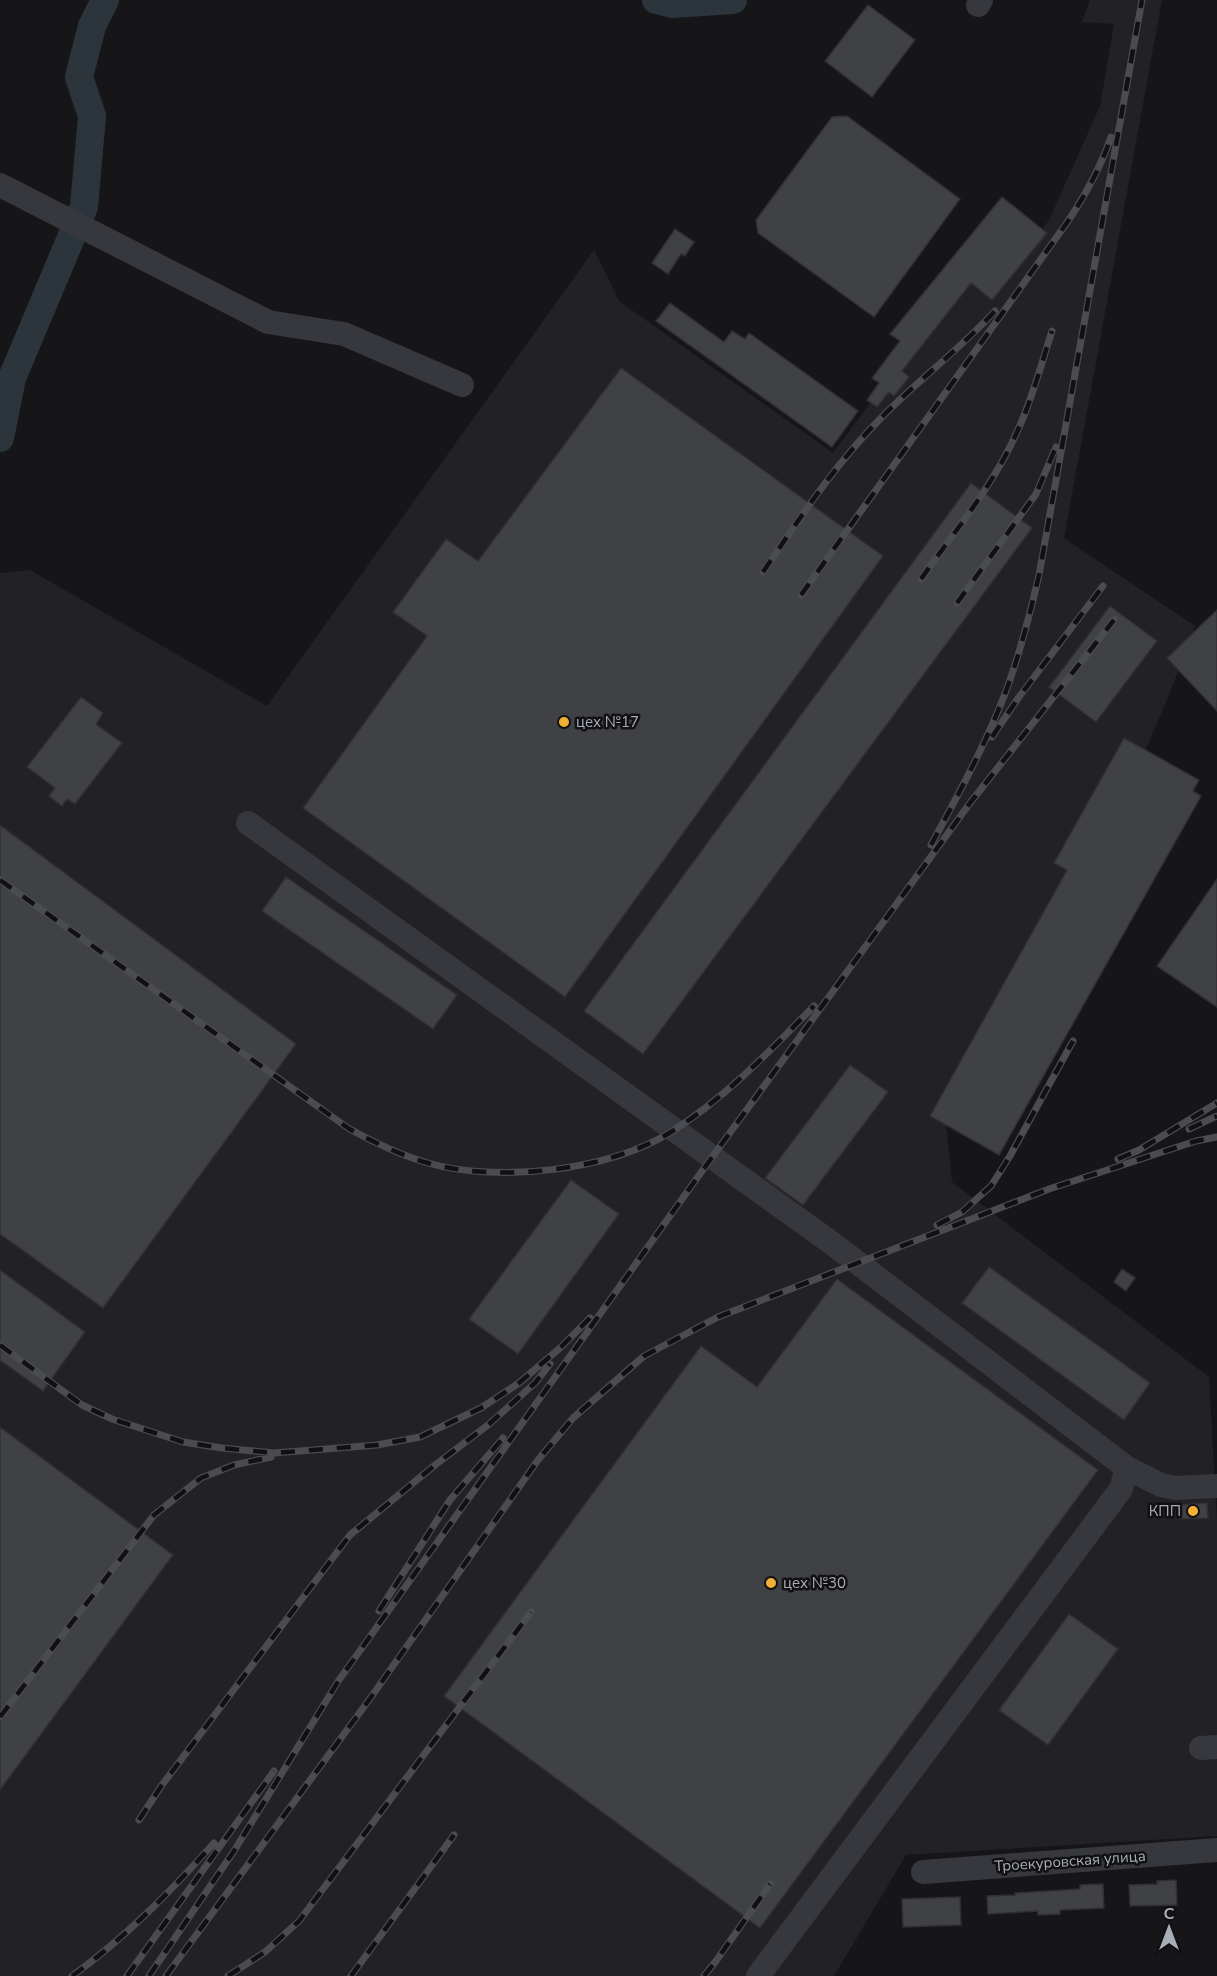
<svg xmlns="http://www.w3.org/2000/svg" width="1217" height="1976" viewBox="0 0 1217 1976" font-family="'Nunito Sans',sans-serif">
<rect width="100%" height="100%" fill="#161618"/>
<path fill="#222225" d="M1090,0h72l-98,538 131,88 -22,59 -33,79 -195,349 7,69 257,195 8,144v315l-311,19 -72,121h-834v-1403l30,-3 237,136 327,-456 25,51 214,152 133,-178 51,-13 32,-42 51,-114 14,-82 -32,-2z"/>
<g fill="none" stroke-linecap="round" stroke-linejoin="round">
<path stroke="#2c353c" stroke-width="28" d="M656,0l16,4 61,-4
M0,438l12,-60 72,-171 8,-91 -13,-39 13,-51 13,-26"/>
</g>
<path fill="#404145" stroke="#303034" stroke-width="1.5" d="M868,5l47,35 -43,57 -47,-36z
M847,116l113,83 -86,118 -116,-84 -2,-13 76,-103z
M1002,197l45,36 -55,67 -21,-17 -69,88 7,6 -15,19 -5,-4 -12,15 -10,-7 12,-17 -7,-5 28,-37 -10,-7z
M675,229l19,13 -9,14 -4,-2 -13,20 -16,-11z
M670,303l54,39 8,-11 13,8 4,-6 109,78 -26,36 -176,-126z
M621,368l262,188 -318,441 -262,-189 124,-172 -34,-24 53,-73 32,22z
M971,483l61,45 -389,526 -59,-43z
M1110,606l47,35 -61,81 -47,-35z
M1217,610v101l-50,-53z
M81,697l22,16 -7,11 26,19 -47,61 -8,-5 -5,7 -13,-10 6,-8 -28,-21z
M1124,738l75,42 -6,11 8,5 -202,359 -69,-39 137,-246 -13,-7z
M0,825l296,219 -193,264 -103,-74z
M286,877l171,118 -24,34 -171,-118z
M1217,879v128l-60,-41z
M850,1065l38,27 -85,113 -38,-27z
M571,1180l48,34 -101,140 -49,-35z
M989,1267l161,116 -26,37 -162,-117z
M1122,1269l13,9 -9,13 -12,-9z
M0,1270l85,62 -42,59 -43,-31z
M837,1279l261,191 -338,458 -316,-232 257,-350 56,41z
M0,1427l173,128 -173,235z
M1207,1503l1,15 -29,1v-14z
M1069,1614l49,35 -70,96 -49,-35z
M1176,1880l1,25 -47,1 -1,-21 28,-1v-3z
M1103,1884l1,24 -44,2v4l-22,1v-4l-50,3 -1,-18 28,-1v-2l65,-4v-4z
M960,1897l1,28 -58,2 -1,-28z"/>
<g fill="none" stroke-linecap="round" stroke-linejoin="round">
<path stroke="#37383d" stroke-width="24" d="M978,5l3,-5
M0,185l268,137 76,12 118,51
M248,823l585,421 294,224 -6,21 -363,487
M1127,1468l34,17 14,3 42,-2
M1201,1748l16,-1
M923,1872l294,-22"/>
<g stroke="#4a4c52" stroke-width="7">
<path id="rail" d="M763,572c37,-54 70,-105 116,-152 37,-38 80,-70 116,-109
M921,579c33,-47 73,-94 96,-147 15,-32 24,-67 35,-101
M801,595l265,-371c19,-28 34,-55 45,-87
M957,603l79,-109 20,-47
M992,737l27,-40 84,-111
M931,845c27,-50 55,-101 75,-154 14,-38 24,-77 33,-116l103,-575
M0,880l348,248c25,14 52,27 80,35 70,20 180,8 243,-31 54,-34 99,-81 143,-126
M1189,1129l28,-13
M1118,1159l21,-9 78,-47
M937,1225l25,-13 29,-26 19,-30 63,-115
M0,1345l82,60 30,14 71,23 39,6 52,5 103,-8 43,-8 61,-29 38,-25 41,-35 30,-30
M379,1611l71,-111 53,-62
M0,1717l154,-202 47,-37 33,-13 37,-8
M139,1820l23,-35 188,-250 85,-70 53,-40 47,-42 15,-19
M72,1976c53,-38 98,-84 142,-133
M127,1976l147,-205
M149,1976l85,-125 105,-171 358,-502 273,-375 144,-183
M166,1976l203,-276 169,-240 35,-42 71,-62 74,-39 331,-128 147,-48 21,-4
M228,1976l37,-24 34,-31 232,-309
M351,1976l103,-141
M704,1976l12,-15 54,-77"/>
</g>
<use href="#rail" stroke="#111113" stroke-width="4.5" stroke-dasharray="14" stroke-linecap="butt"/>
</g>
<g fill="#f2b134" stroke="#111113" stroke-width="2">
<circle cx="564" cy="722" r="6"/>
<circle cx="1193" cy="1511" r="6"/>
<circle cx="771" cy="1583" r="6"/>
</g>
<g text-anchor="middle" dominant-baseline="central" stroke-width="5" stroke-linejoin="round" paint-order="stroke">
<g font-size="15" fill="#a8adb8" stroke="#111113" text-anchor="start">
<text x="576" y="722">цех №17</text>
<text x="1181" y="1511" text-anchor="end">КПП</text>
<text x="783" y="1583">цех №30</text>
</g>
<g font-size="15" fill="#a8adb8" stroke="#111113">
<text transform="translate(1070 1861) rotate(-4)">Троекуровская улица</text>
</g>
</g>
<g transform="translate(1169 1928)" stroke="#111113" stroke-width="4.5" paint-order="stroke">
<path d="M0-4.5L10 22L0 15L-10 22Z" fill="#a8adb8"/>
<text y="-9" font-size="16" font-weight="bold" text-anchor="middle" fill="#a8adb8">С</text>
</g>
</svg>
